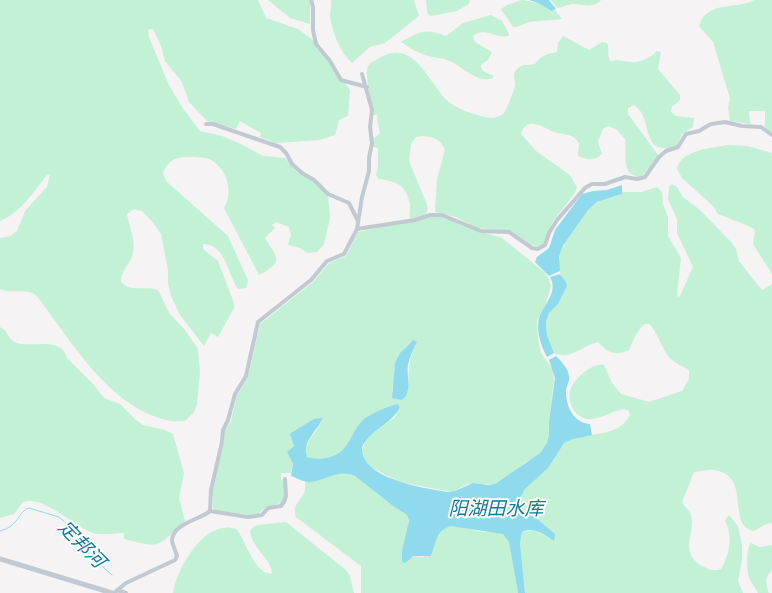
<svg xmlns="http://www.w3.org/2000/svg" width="772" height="593" viewBox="0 0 772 593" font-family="'Fira Sans Condensed','Noto Sans SC',sans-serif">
<rect width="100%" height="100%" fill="#f5f3f3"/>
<path fill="#c3f1d5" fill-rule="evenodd" d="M0,0h258l8,18 32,11 15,11 37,50 -2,26 -9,4 -4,15 -15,5 -44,3 -16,-6 1,-4 -21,-12 -4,8 -29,-8 -18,-19 -7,-20 -17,-21 -4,-15 -8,-17 -5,1 1,7 20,48 13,22 18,24 22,5 19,8 22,12 22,2 12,14 19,11 12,12 2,23 -6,26 -7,8 -10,1 -7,-5 -12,-3 3,-10 -2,-8 -13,-5 -4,3 3,3 -10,10c14,22 18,24 -6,37l-35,-67c10,-16 3,-39 -13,-48 -6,-3 -14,-3 -20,-3 -15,0 -22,2 -28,16l3,8 62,55 20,44 -2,8 -8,1c-10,-13 -12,-45 -35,-45v5l15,12 16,42v5l-16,29 -7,-4 -7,13 -24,-31 -9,-19 -3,-13v-13l-7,-36 -10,-14 -9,-9 -8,-2 -7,5c2,13 9,26 6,39 -2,11 -13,18 -12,29 9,11 25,3 37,8l12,24 15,16 13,19 2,24 -3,31 -3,8 -9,9c-6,0 -13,1 -19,-1 -59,-15 -95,-80 -130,-125 -10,-7 -24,-1 -36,-6v-51l10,-2 7,-5 8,-20 22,-24 3,-13 -4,2c-13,17 -26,37 -46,45z
M268,0h42v24l-20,-6z
M331,0h83l5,16 -34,27 -15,4 -18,16c-12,-11 -20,-31 -22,-47 0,-5 2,-11 1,-16z
M426,0h44l-1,4 -12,7 -26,5 -4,-3z
M522,0l16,3 15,8 2,-1 7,9 -33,3 -12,5h-4l-12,-18 6,-4z
M551,0h50c-8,9 -17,4 -28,4 -5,0 -10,4 -16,4z
M754,0h18v134l-7,-7v-16h-16l1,13 -20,-3 -2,-14 2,-9 -17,-56 -14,-16c8,-26 37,-16 55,-26z
M491,15l11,6 7,13v2c-12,3 -25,-10 -36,0l2,6 17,10 -4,8 -7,5v2l2,4 10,5v2c-15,6 -29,-10 -41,-16 -7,-4 -16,-4 -23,-6 -10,-2 -19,-8 -28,-14 19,-11 24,-14 45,-6l17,-13z
M563,36l26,14 13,-8 5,1c3,6 -1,13 4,19 7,-4 12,0 20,0 10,1 19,-4 26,-11l4,1 -3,17 22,26v5l-8,7 -1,5 5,4 18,2 -1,9 -11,7 -5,12c-39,12 -22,-28 -43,-41l-6,3v6l30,41 -13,18 -5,4c-20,-2 -13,-23 -15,-38l-9,-10 -8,-3 -5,3 -5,13 4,12c-6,7 -16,6 -24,2l1,-13c-6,-10 -15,-8 -25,-11 -11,-5 -28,-17 -33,2l15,17 34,24 7,12 -2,6 -22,28 -10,23 -4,3 -9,-3 -19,-13 -34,-3 -21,-11 -21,-5 2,-33 8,-29c-5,-13 -17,-15 -29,-13l-5,7 -2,17 17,41 2,6 -2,6 -15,5c-3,-5 0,-10 -1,-15 -5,-21 -13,-22 -31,-25l-3,-4 2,-8v-19l-5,-1 1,-9 6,-5 -2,-8 -1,-10h-4c-1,-11 -9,-41 -5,-49 3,-4 8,-6 13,-9 35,-18 47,27 68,45 8,7 33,16 43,16 3,0 8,-2 11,-4 3,-3 11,-23 12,-28 1,-6 -4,-12 2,-17 5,-6 11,-3 18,-5 8,-10 10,-9 22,-12l1,-9z
M729,145l19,1 24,7v121l-19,-30 2,-14 -4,-3 -33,-13 -5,-8 -31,-28 -5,-9c4,-20 36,-21 52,-24z
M672,184l5,3 6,10 17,13 31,32 5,7 3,12 22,28 2,1 9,-6v239l-6,1 -12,7c-29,-5 -1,-56 -40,-61 -6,-1 -13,2 -20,2l-12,30c3,5 9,10 10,17 1,20 -12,33 10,47 6,3 12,6 19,3 9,-16 12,-32 4,-49l4,-5 9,11 4,19v15l-4,21 5,12h-218l-5,-50 2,-11 11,-2 21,10 -19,-23 -10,-5 -6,-12c5,-15 21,-22 30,-35 6,-8 10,-20 19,-24 20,-11 49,-1 62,-26l-1,-4 -5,-2c-12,2 -25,11 -37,10 -13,-2 -21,-19 -16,-31 4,-10 22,-26 33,-23l8,18 9,11 28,8 33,-11 7,-12v-9c-6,-4 -13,-6 -18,-11 -17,-17 -19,-64 -42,-9 -14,7 -22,2 -31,-8 -15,3 -28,19 -44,11l-7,-18 -1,-13 3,-9 8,-8 9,-23c-17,-20 -1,-38 11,-56 4,-6 8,-14 14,-19 8,-7 20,-9 29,-12l3,-3h18l16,-5 5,5 1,12 5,13v19l13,22 -4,36 1,3 2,-1 13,-29 -16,-34v-14l-9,-20 1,-12z
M432,216l17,2 33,14 20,6 42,34 5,7 2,7 -5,17 -9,18 1,19 3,13 12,17 1,10 -5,41v14l-2,8 -8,11 -15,9 -16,13 -13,8h-27l-16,8 -52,-10 -28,-14 -9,-9 -1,-9 4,-10 6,-6 23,-17 5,-11 -4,-2c-7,2 -31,13 -35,18 -6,7 -9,16 -14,24 -8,12 -27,15 -40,11l-2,-3c1,-15 13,-23 18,-36l-32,15 -1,4 4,9 -7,6 6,12 -2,9h-10v7l4,1v16l-4,6 -16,5 -7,6 -6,1 -39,-5v-20l11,-48 1,-11 6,-10 6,-26 11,-18 12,-53 53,-42 16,-19 17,-7 12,-24zM411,341l6,2c-10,17 -8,30 -9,49h-16c5,-27 -2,-29 19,-51z
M0,327c8,3 8,13 17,16 16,5 44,-7 50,15l26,26 11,14 16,6 16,16 7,5 22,5 8,4 11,39 -5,25 6,23c-28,26 -23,28 -61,18v-6c-9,0 -23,3 -31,0 -20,-7 -49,-38 -70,-31l-9,12 -14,4z
M342,473h6l7,3 38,30 14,9c5,13 -5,28 -5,41l6,5 5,-5 10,1c23,-24 13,-40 55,-26 9,2 19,0 27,4l4,7 9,51h-157v-27l-65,-49c-5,-14 7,-16 9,-27 0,-1 0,-7 0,-9h8z
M286,522l60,48 4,6 4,17h-181c4,-25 32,-75 63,-64 10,10 18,47 36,44 0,-14 -20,-24 -22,-42l3,-4 4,-2z
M751,543l9,4 12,-2v26c-8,5 -6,14 -3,22h-11c-3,-6 -9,-13 -10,-19 -1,-7 -2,-27 3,-31z"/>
<path fill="#90daee" d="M529,0h20l7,9 -4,2 -14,-8z
M622,185v9l-25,8 -9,8 -25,36 -4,11 1,14 -11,5 -14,-14 2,-5 12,-9 6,-18 27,-36 11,-3 14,-1z
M560,274l6,8 1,4 -9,18 -9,9 -3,9 1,13 7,18 -7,4c-6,-11 -11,-26 -8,-39 4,-14 20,-25 11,-41z
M413,340l4,2c-4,8 -7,14 -9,23 -2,12 5,27 -6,35l-10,-2 3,-35 5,-10z
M556,356c5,5 12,12 13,20 1,5 -3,10 -3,16 0,15 8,31 24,32l2,11 -19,4 -9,4 -16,25 -23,21 -5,9v6l5,8 10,5 20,17 -1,7c-9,-6 -21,-15 -32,-9l-2,11 5,50h-7l-9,-51 -6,-8 -52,-8c-16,5 -15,18 -20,30h-18l-5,5 -4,2 -2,-2v-10l7,-30 -2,-6 -14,-9 -38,-30c-15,-8 -30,5 -46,6 -6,0 -12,-4 -18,-6l2,-12 -6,-12 7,-6 -4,-11 1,-2 23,-14 9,-1c-5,12 -22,24 -16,39 13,4 31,1 39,-11 6,-8 9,-19 17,-26 3,-4 29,-16 35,-16l2,3c-9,18 -29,22 -38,40 -2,32 62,41 86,45l7,-1 18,-8 15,2 7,-1 45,-31 7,-10 2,-8v-14l6,-43 -6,-18z"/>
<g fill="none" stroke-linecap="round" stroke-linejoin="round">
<path stroke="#90daee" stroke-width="1" d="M0,531c20,-5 17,-19 29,-23l30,9 7,6 39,46 7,6"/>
<path stroke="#c1cad2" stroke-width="4" d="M311,0l2,7v23l3,14 14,17 11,19 26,7
M206,124h7l67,23 6,6 6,11 10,9 12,7 14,14 21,9 9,18
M357,229l58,-9 15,-5h12l39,16 28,1 23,16 6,1 7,-4 4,-12 8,-13 28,-32 7,-4h13l20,-7 12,2 8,-2 14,-20 7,-6 12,-4 8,-13 13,-3 12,-7 14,-2 17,4 19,1 11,8
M210,511l38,6 14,-2 6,-7 13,-2 3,-4 2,-6 -1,-17
M117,590l9,3
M114,593l12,-10 49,-23 2,-4c-1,-5 -5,-12 -5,-16 1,-17 30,-21 38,-29l1,-21 11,-48 1,-12 5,-10 7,-26 11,-18 12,-54 53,-42 16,-19 17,-7 13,-25 5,-32 7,-26v-13l3,-15 -2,-16 2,-17 -10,-36"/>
<path stroke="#c1cad2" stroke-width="5" d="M0,559l112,34"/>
</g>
<g text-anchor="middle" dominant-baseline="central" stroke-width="4" stroke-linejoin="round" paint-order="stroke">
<g font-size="19" font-style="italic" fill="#0c7c9b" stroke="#fff">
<text x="496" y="508">阳湖田水库</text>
<text transform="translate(82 544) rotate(46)">定邦河</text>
</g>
</g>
</svg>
